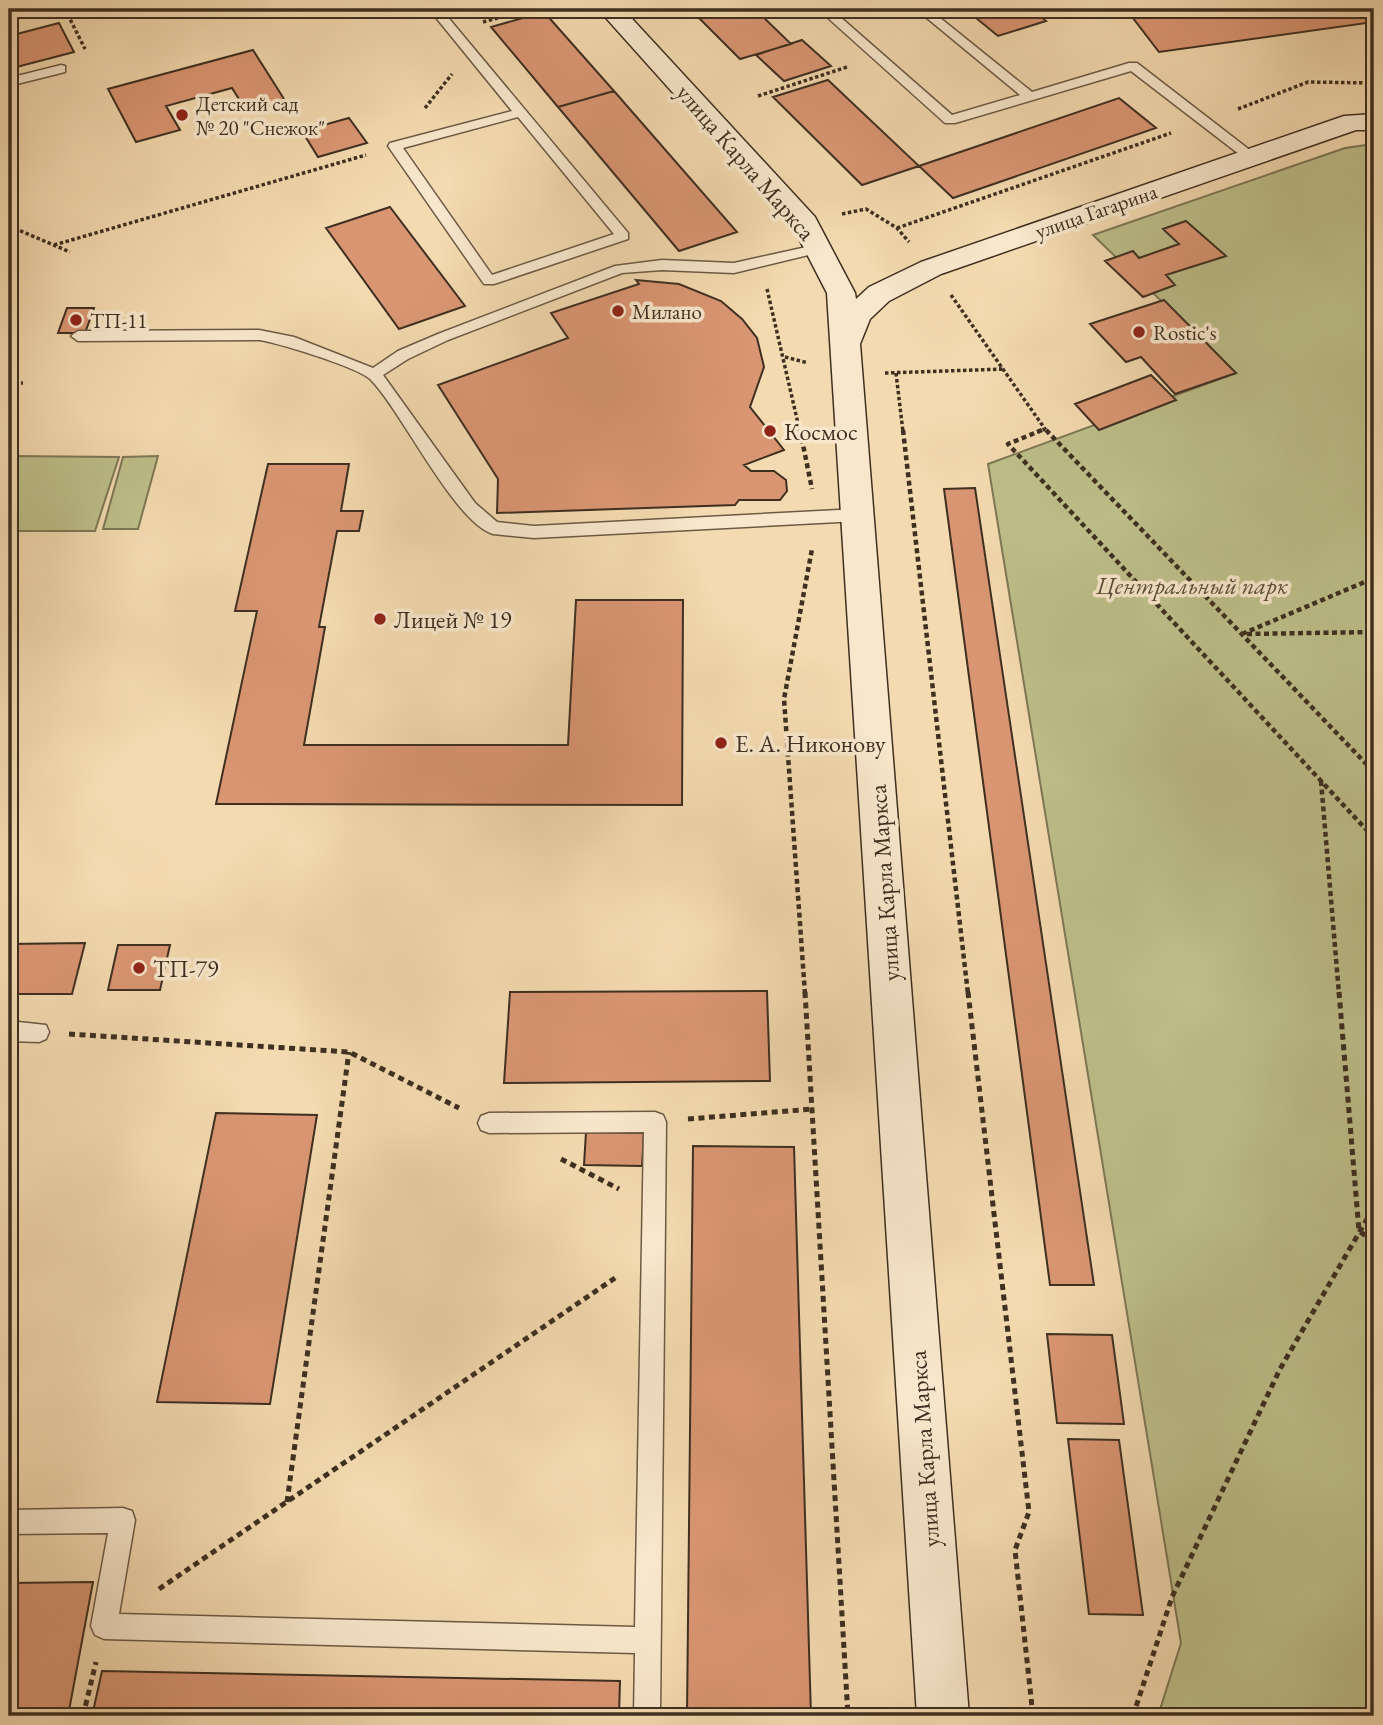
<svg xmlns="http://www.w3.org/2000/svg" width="1383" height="1725" viewBox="0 0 1383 1725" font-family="'EB Garamond',serif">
<rect width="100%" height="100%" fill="#f4dab0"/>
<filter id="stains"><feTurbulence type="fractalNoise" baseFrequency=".00286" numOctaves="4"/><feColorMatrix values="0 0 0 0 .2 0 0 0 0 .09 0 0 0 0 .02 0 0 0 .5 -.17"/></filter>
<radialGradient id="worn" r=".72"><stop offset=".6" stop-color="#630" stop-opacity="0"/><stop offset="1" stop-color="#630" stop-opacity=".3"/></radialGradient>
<path fill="#bdbf8a" stroke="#7e7756" stroke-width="2" d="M1374,144v1572h-216l23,-73 -193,-1179 248,-91 -143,-138 252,-87z
M9,456l110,1 -24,74h-86z
M158,456l-20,73h-35l20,-72z"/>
<path fill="#da9673" stroke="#3e2f21" stroke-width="2" d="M477,9h40l-32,9z
M690,9h65l36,35 -51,15z
M965,9h67l14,12 -48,15z
M1126,9h243l5,6v7l-215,30z
M544,12l70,79 -56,16 -67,-80z
M59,23l15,29 -65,17v-33z
M802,40l29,26 -47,15 -28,-26z
M253,50l33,52 -39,10 -15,-24 -66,18 14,24 -44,12 -28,-53z
M828,80l91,86 -57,19 -89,-88z
M614,91l123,141 -58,19 -121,-144z
M1119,98l37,30 -203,70 -34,-32z
M349,118l18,25 -49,14 -16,-26z
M390,207l75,99 -66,23 -73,-101z
M1186,221l40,35 -60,19 9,10 -32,12 -38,-36 28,-10 6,7 40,-14 -16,-15z
M636,280l43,4 42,17 21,18 15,19 7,29 -14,40 34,43 -40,15 7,6h23l12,9 1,11 -7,9h-41l-4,5 -238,8 1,-34 -60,-94 130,-47 -17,-25 88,-29z
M1164,300l72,73 -61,21 -34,-37 -15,5 -36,-38z
M67,308h27l-9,25h-27z
M1151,375l25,25 -77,30 -24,-26z
M268,464h81l-8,47h22l-4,20h-22l-18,96h6l-21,118h264l8,-145h107l-1,205 -466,-1 41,-193h-22z
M975,488l119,797h-44l-106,-796z
M85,943l-13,51h-63v-50z
M118,945h52l-10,45h-52z
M767,991l3,90 -266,2 6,-91z
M216,1113l101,2 -47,289 -113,-2z
M586,1132l58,1 -2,33 -58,-1z
M693,1146l101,1 17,569h-124z
M1047,1334l65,1 12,89 -67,-1z
M1068,1439l51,1 24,175 -54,-1z
M93,1582l-25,134h-59v-133z
M102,1671l518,10 -1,35h-527z"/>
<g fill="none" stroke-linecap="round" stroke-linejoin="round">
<g stroke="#6c5a45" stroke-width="3">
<path id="service" d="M270,9h17l-6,4h-10z
M429,9h12l187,224v6l-134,45h-10l-96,-138 2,-3 122,-32zM518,117l96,117 -122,41 -89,-127z
M818,9h13l121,106 68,-20 -104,-86h13l103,83 97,-29h8l123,95 -7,4 -5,-1 -117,-90 -176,52h-10z
M61,65l4,1v6l-56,14v-8z
M820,244l7,4 -2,3 -91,22 -72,-3 -40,3 -174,67 -40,19 -25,16 92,128 22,19 37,4 324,-17 8,6 -8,6 -324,17 -41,-4c-39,-12 -91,-123 -123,-155 -13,-12 -91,-36 -111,-39l-181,1 -7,-5 7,-5 181,-1 35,7 79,31 25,-17 40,-17 177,-68 47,-6 72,3z
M9,1021l37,4 3,7 -3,7 -7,3 -30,-1z
M655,1112l8,3 3,7 -6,594h-26l1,-63 -531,-14 -9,-4 -4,-9 17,-93 -99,1v-24l114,-2 9,3 3,9 -16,94 516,13 9,-495 -155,1 -8,-3 -3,-7 3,-7 8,-3z"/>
</g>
<g stroke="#3e2f21" stroke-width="3">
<path id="secondary" d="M598,9h25l192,208 40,76 1,6 13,-12 52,-25 423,-146 30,-2v16h-18l-415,144 -52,27 -19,18 -10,25 109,1372h-52l-90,-1423 -34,-66z"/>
</g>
<path stroke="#3e2f21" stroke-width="3.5" stroke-dasharray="3.5 2.5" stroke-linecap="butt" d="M65,9l20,40
M567,9l9,9
M9,18l33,-9
M483,22l48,-13
M758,96l89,-29
M425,108l27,-34
M1238,109l70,-27 66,1
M842,214l24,-5 31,19 12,14
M9,226l61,26
M897,228l274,-95
M54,245l312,-90
M767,289l33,143
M951,295l94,134
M785,357l23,6
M885,373l120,-4
M896,373l7,59
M9,383h14
M1037,432l8,-3 3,3"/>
<path stroke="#3e2f21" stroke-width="4.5" stroke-dasharray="5 3.5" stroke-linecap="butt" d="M800,430l12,59
M903,430l65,564
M1042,430l-34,14 366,394
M1046,430l328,342
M1242,634l132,-56
M1247,634l127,-2
M1321,781l18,213
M805,994l-21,-295 28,-150"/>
<path stroke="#3e2f21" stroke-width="5" stroke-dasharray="6 4.5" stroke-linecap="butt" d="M805,992l43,724
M968,992l61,520 -14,38 18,166
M1339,992l20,239 15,11
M69,1034l280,18 110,56
M688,1119l125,-10
M561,1159l58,30
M287,1502l62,-450
M159,1589l459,-313
M83,1716l13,-54
M1133,1716l39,-119 108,-228 94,-162"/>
<use href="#service" fill="#f8e7cc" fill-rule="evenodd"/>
<use href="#secondary" fill="#f8e7cc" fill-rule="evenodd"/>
</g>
<g fill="#8f2418" stroke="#f8e7cc" stroke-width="2.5">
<circle cx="182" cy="115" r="7"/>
<circle cx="618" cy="311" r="7"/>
<circle cx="76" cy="320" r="7"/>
<circle cx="1139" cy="332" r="7"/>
<circle cx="770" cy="431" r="7"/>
<circle cx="380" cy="619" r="7"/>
<circle cx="721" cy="743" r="7"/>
<circle cx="139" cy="968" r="7"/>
</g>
<g text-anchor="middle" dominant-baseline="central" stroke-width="7" stroke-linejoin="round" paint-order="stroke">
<g font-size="21" fill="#3e2f21" stroke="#f8e7cc" text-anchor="start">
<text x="196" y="103">Детский сад<tspan x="196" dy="24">№ 20 "Снежок"</tspan></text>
<text x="632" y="311">Милано</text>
<text x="90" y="320">ТП-11</text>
<text x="1153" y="332">Rostic's</text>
</g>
<g font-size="21" fill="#3e2f21" stroke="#f8e7cc">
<text transform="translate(1096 211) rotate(-19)">улица Гагарина</text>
</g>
<g font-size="24" fill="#3e2f21" stroke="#f8e7cc">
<text transform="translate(746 162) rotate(49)">улица Карла Маркса</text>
<text transform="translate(884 883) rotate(-94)">улица Карла Маркса</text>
<text transform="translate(924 1449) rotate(-94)">улица Карла Маркса</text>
</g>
<g font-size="24" fill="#3e2f21" stroke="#f8e7cc" text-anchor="start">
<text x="784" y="431">Космос</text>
<text x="394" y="619">Лицей № 19</text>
<text x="735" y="743">Е. А. Никонову</text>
<text x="153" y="968">ТП-79</text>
</g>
<g font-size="24" font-style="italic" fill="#574c36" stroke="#f8e7cc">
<text x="1192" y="585">Центральный парк</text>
</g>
</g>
<rect width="1383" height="1725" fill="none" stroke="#f4dab0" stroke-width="35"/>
<rect x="10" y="10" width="1362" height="1704" fill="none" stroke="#3e2f21" stroke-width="3.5"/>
<rect x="18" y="18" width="1348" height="1690" fill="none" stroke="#3e2f21" stroke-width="2"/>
<rect width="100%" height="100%" filter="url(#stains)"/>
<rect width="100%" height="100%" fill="url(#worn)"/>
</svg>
